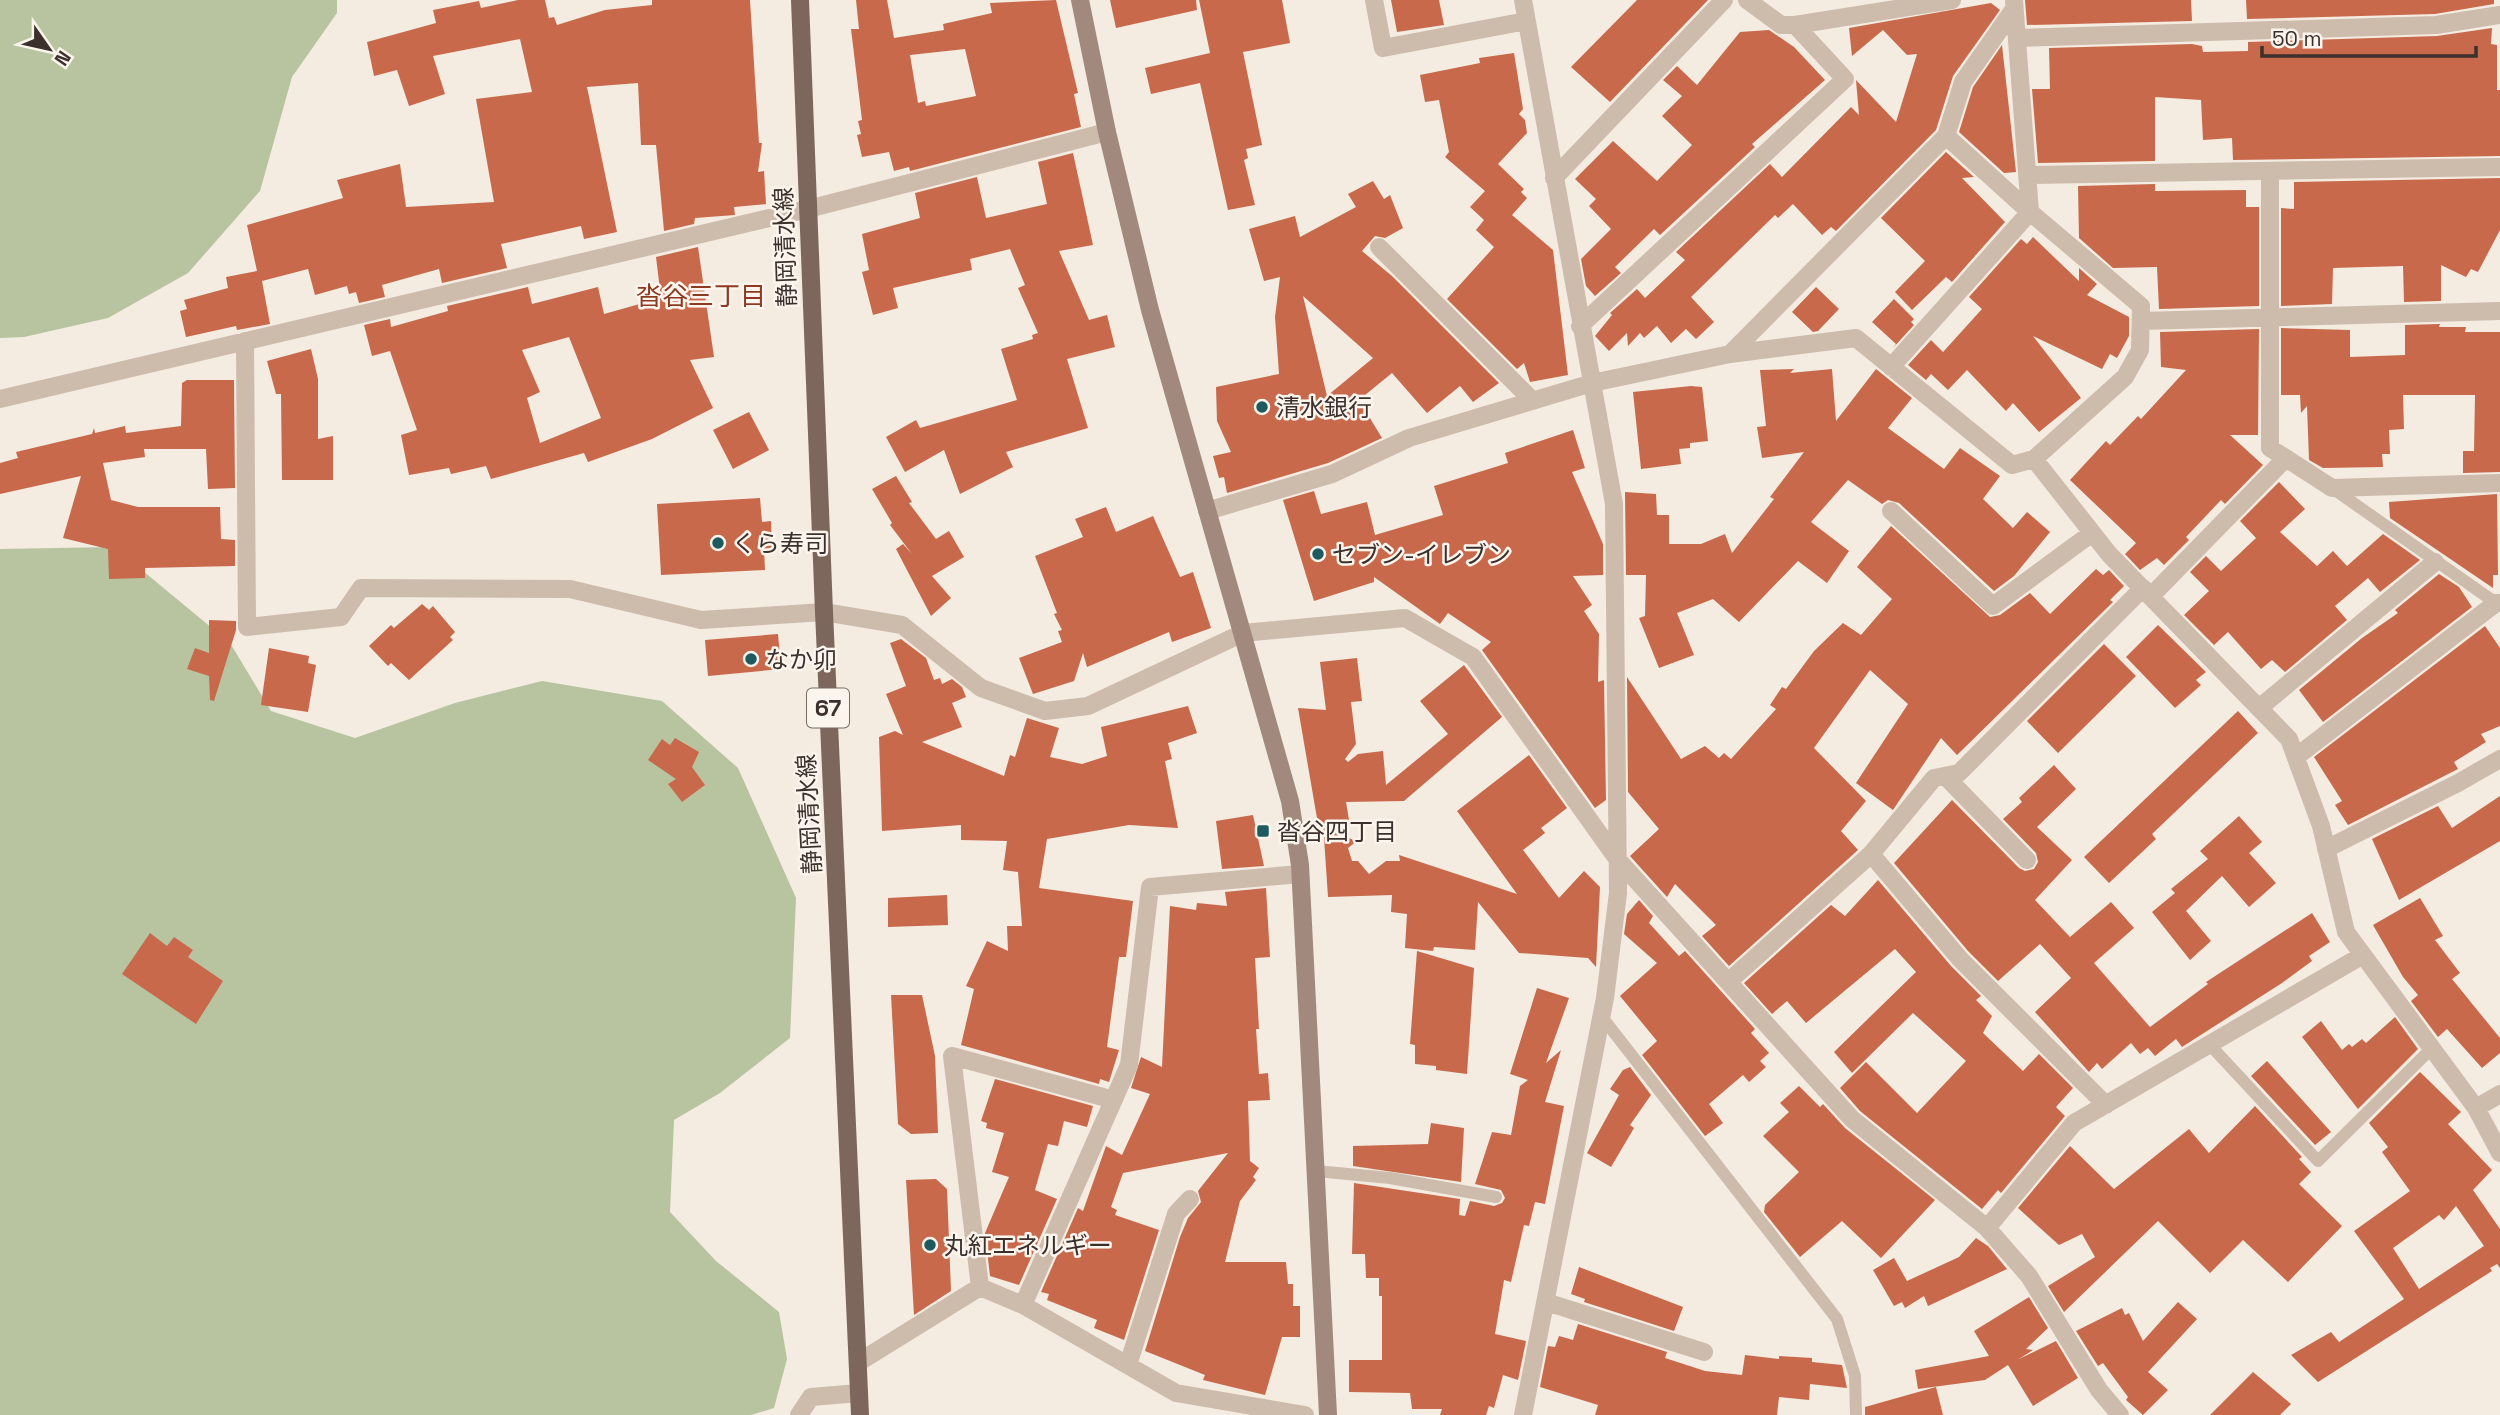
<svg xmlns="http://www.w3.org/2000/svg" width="2500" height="1415" viewBox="0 0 2500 1415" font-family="'Space Grotesk','Noto Sans JP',sans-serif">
<rect width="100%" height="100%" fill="#f4ebe1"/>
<path fill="#b8c4a0" d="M0,0h337v13l-45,64 -32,114 -72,82 -80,45 -84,19 -24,1z
M114,547l116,96 41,68 84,27 100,-35 87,-22 120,20 76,67 58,130 -6,140 -70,55 -46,27 -4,92 46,49 63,51 8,47 -13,49 -23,7h-751v-866z"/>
<path fill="#c8694b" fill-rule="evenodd" d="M518,0h27l4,18 5,-1 3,8 48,-15 47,-5v-5h98l9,143h3l-4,29 6,-1 2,33 -32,3 1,8 -40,3 -1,6 -30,7 -8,-86h-15l-3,-62 -51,4 30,145 -33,7 -3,-13 -80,18 6,24 -65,15 -3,-14 -57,16 3,12 -26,6 -3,-11 -7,2 -2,-8 -32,9 -7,-26 -46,12 8,43 -33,6 -1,-4 -50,11 -6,-26 7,-2 -3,-9 44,-12 -2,-11 31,-6 -10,-46 96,-27 -6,-18 63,-16 6,43 88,-5 -18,-103 56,-7 -12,-53 -87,17 12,38 -36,12 -12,-36 -23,6 -7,-34 69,-19 -3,-13 46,-9 2,7z
M856,0h31l7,38 50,-8 -1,-6 49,-11 -2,-10 66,-3 22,93 -4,1 7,33 -171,44 -1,-4 -15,4 -5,-19 -27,5 -5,-22 4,-1 -3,-13 4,-1 -11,-91h8zM965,49l11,47 -50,10 -1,-5 -7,2 -8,-48z
M1110,0h86l1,10 -81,18z
M1199,0h83l8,43 -47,9 19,93 -16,4 2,9 -4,2 11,45 -27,5 -28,-127 -49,11 -6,-26 65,-15z
M1391,0h48l5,25 -47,7z
M1637,0h71l-98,102 -39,-35z
M2025,0h166l1,21 -165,4z
M2246,0h248v4l-59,10 -188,5z
M1991,3l9,7 -47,66 -17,54 -100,101 -5,-4 -9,8 -29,-31 -15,14 -3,-3 -84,82 23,25 -18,17 -10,-10 -15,14 -14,-17 -13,12 -4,-5 -12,13 -1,-13 -18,18 -14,-15 17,-21 -2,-2 27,-24 8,9 40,-38 -9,-8 94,-88 12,13 69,-70 8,8 -3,-35 40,42 21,-68 -10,1 -24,-25 -31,26 -3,-28z
M2492,28l-1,16 6,1v45h3v66l-267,4 -1,-22 -29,2 -2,-40 -46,-3v64l-117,2 -6,-74h18l-1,-41 143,-4 10,2 1,6 45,-1v-9l189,-6z
M1769,30l25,17 31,33 -73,64 3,3 -95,88 -6,-6 -39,38 6,6 -26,23 -9,-10 -5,-27 30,-30 -22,-23 7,-7 -21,-20 38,-38 44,40 35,-36 -30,-29 20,-20 -19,-16 14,-14 20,19 43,-53z
M2002,45l14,127 -12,1 -45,-41 14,-45z
M1514,53l9,56 -4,5 6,6 2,13 -29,31 26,25 -3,3 6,6 -15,17 41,35 15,125 -38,7 -6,-19 -7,6 -70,-70 47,-52 -18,-17 8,-10 -14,-13 15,-16 -40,-34 4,-5 -10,-52 -14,2 -5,-27 60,-12 -1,-5z
M1946,152l28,25 -12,1 43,44 -53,60 -6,-5 -34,33 -17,-18 30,-31 -44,-43z
M1073,153l20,92 -34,6 30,69 18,-5 8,32 -48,12 21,69 -82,24 7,15 -53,27 -16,-44 -39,22 -19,-35 30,-17 4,8 97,-28 -16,-51 32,-10 -1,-4 6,-2 -20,-45 7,-3 -15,-36 -40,10 2,11 -79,18 5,20 -25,7 -11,-43 7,-2 -7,-36 58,-16 -5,-25 62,-16 9,41 61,-14 -9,-42z
M2500,178v52l-22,42 -7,-3 -5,8 -25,-12v36l-37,1 -1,-36 -70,2 -1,36 -51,2v-98l13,1v-27z
M1373,181l11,18 6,-4 13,33 -18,10 -10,-2 -13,15 30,25 107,107 -26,19 -13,-16 -33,27 -35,-40 -33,27 23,38 -54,25 -101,30 -3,-16 -5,1 -6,-22 18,-4 -14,-31 -1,-34 63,-13 -4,-57 5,-40 -16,4 -15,-52 46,-13 5,21 56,-30 -8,-13zM1303,296l70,62 -46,38z
M2155,184v7l91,-1v17h13v99l-100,3 -2,-42 -44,1 -34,-30 -1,-52z
M2033,237l46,44v-13l18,16 -10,11 42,22v19l-12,22 -7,-4 -8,15 -69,-33 48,62 -42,34 -26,-29 -7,8 -39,-41 -19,20 -17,-16 -5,6 -18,-15 23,-25 12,12 39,-43 -13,-12 52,-58 6,5z
M698,247l16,110 -24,3 23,48 -61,31 -64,23 -4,-9 -93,26 -5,-13 -35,8 -2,-6 -40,7 -8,-40 16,-5 -27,-79 -18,5 -8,-31 26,-6 1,8 57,-16 -1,-5 81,-19 4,17 66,-17 6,27 57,-16 -5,-41zM569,337l32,81 -61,25 -13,-45 13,-6 -18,-42z
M1816,287l23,22 -21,22 -5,1 -21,-20z
M1894,299l20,20 -3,3 3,3 -21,23 3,-4 -24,-22z
M2440,324l-1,3h27l-1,5h35v140l-37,1v-22h11l1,-56h-72l1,34 -15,1 1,24h-8l1,13 -60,1 -14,-8 -2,-54 -6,7 -1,-18h-19v-67l69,2v27l55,-2v-30z
M2259,329l-1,106h-28l33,30 -38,39 -4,-4 -35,37 3,3 -25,25 -7,-7 -17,12 -15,-16 11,-11 -66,-63 36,-39 4,4 28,-29 3,3 45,-49 -25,-3 -1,-35z
M311,349l7,30v60l15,-3v44h-51l-1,-86h-5l-9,-33z
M1794,369l-4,4 42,-4 4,52 40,-52 36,29 -24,30 56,41 16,-21 40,28 -17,23 30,29 14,-16 23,20 -36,44 -20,15 -95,-88 -11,-3 -6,4 -34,-24 -37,42 38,29 -22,32 -29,-22 -59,61 -26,-23 -36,14 17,42 -35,13 -20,-50 6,-2 1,-41h-20l-1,-83 31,2 1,21h12v29h32l24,-10 7,19 42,-54 -4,-2 34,-45 -42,6 -5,-31 9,-1 -6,-56z
M187,380h47l1,108 -27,1 -2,-40h-62l1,8 -42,6 8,37 27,7h82l1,32 14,1v26l-90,2v10l-36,1 -1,-30 -45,-11 18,-62 -81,18v-31l18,-5 -2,-6 76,-18 2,-6 1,5 30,-7 1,7 55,-7 1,-43z
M1691,386l11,1 6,54 -18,2v5l-11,1 2,15 -40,5 -8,-77z
M749,412l20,38 -36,19 -20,-39z
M1573,430l12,38 -13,4 31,72v31l-30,1 19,29 -8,6 15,23 -1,48 6,-2 2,120 -11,8 -113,-158 9,-8 -43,-29 -8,11 -66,-47v5l-60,19 -31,-101 31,-9 7,23 46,-12 8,33 68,-20 -9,-29 74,-23 -3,-10z
M896,476l16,26 -3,1 27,36 13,-8 15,26 -32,19 19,22 -20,18 -35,-67 7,-5 9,10 -22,-29 2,-2 -20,-34z
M2279,482l26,27 -25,23 37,34 16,-15 14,15 36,-32 37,26 -40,32 -12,-14 -33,28 12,14 -62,52 -13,-12 -11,9 -33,-37 -14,13 -30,-30 25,-24 -19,-19 16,-16 15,15 35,-33 -16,-17z
M2497,494l1,81h-5v13l-103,-70 -1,-16z
M760,498l2,24 9,-1 1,27 -8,1 1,21 -104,5 -4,-71z
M1106,507l10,25 37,-16 27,61 13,-5 18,56 -39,14 -3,-10 -82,35 -4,-14 -9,28 -41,13 -14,-36 43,-16 -4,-11 4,-1 -8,-16 3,-1 -22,-57 48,-19 -8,-18z
M1891,526l99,91 10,-2 30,-22 20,21 46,-45 7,6 6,-5 15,16 -14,14 3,2 -156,153 -16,-17 -48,72 -37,-27 52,-79 -38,-34 -56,78 52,53 -25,30 17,19 -129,116 -27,-30 14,-11 -41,-41 -8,13 -37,-41 29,-27 -31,-37 -1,-115 54,82 24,-13 14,12 5,-5 7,6 45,-50 -6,-4 12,-18 4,2 28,-38 29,-28 18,12 31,-36 -35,-32z
M2439,574l20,13 13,20 -149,115 -24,-32 63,-52 36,-25 -3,-3z
M422,604l7,6 4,-4 22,26 -5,5 3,3 -44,40 -18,-17 -3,3 -19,-20 22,-21 3,3z
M209,620l27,1v9l-22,71 -4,-1 -1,-24 -22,-7 8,-21 14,5z
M2158,625l48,47 -10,8 5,5 -26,23 -49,-51z
M2485,626l15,22v78l-19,8 5,8 -32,20 4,7 -110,56 -13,-20 7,-4 -28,-44z
M778,634l3,35 -73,7 -3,-36z
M901,639l25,19 8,22 6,-2 2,6 10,-5 10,8 4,10 -14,6 10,24 -40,15 82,34 6,-21 5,2 12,-39 32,10 -9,29 32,7 25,-8 -6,-29 87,-21 9,27 -29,10 4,16 -7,2 13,67 -49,-3 -82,14 -8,49 94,13 -7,56h-7l-12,90 12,3 -10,32 -9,-3 -1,5 -138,-39 13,-56 -8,-3 21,-45 21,10 -1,-25h15l-4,-54 -15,-2 4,-29 -46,-1v-15l-79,6 -3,-94 16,-6 8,4 -17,-41 20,-8 -16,-43z
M2104,644l32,32 -78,77 -31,-32z
M269,648l40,8 -1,7 8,2 -8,47 -47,-7z
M1357,658l5,43 -11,1 5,42 -11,15 3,3 10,-8 25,-3 3,34 62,-51 -28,-33 44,-36 38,52 -98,84 -58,1 4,24 -17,3 4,5 20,7 -9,7 4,13h6l11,13 17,-13h14l-1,-6 118,39 -60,-83 72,-56 38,53 -26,20 4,5 -22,17 36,48 25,-27 16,16 -4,80 -8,-9 -69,-5 -41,-51 -3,48 -41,-3 -1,4 -28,-3 2,-34 -16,-2 1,-17 -64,2 -5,-74 -5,1 -20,-116 28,2 -6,-48z
M2238,711l20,22 -106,101 4,5 -47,44 -25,-26z
M675,738l24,14 -7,15 13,18 -23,17 -14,-18 8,-5 -28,-19 14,-21 8,6z
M2054,765l22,24 -39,38 35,33 -37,40 35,37 41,-35 23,26 -40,35 56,64 58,-43 -2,-2 106,-69 18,29 -21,14 3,5 -30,22 -100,64 -6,-8 -21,17 -7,-8 -8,6 -9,-11 -29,26 -5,-6 -8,9 -54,-60 36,-34 -31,-34 -42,37 -30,-30 -74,-88 58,-63 67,68 6,3 9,-2 4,-7 -2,-9 -33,-34 19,-17 -3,-4z
M2500,796v45l-101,59 -27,-61 66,-33 14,22z
M1253,815l11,51 -42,3 -6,-48z
M2239,816l23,26 -13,11 27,30 -27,24 -27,-31 -36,35 25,30 -21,19 -38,-48 23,-19 -4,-4 37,-30 -8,-8z
M1878,880l73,86 30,30 -5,4 16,16 -9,17 40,38 16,-17 34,34 -17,19 9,9 -64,77 -3,-3 -16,19 -122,-98 -20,-23 26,-26 51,51 49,-52 -53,-48 -61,60 -18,-21 82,-80 -21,-23 -89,74 -19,-22 -15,13 -28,-31 87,-78 14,11z
M1266,888l4,69 -15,1 4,71h-3l3,45 9,-1 2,27 -22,1 2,60 9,7 -6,9 3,3 -16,21 -15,61h61l2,22h5v22h7v31h-18l-17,58 -62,-15 2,-5 -60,-24 35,-114 8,-19 13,-16 -3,-11 30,-38 -105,20 -12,34 6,3 -2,5 44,15 -35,110 -30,-12 3,-8 -50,-20 2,-6 -8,-2 37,-84 5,3 23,-65 16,9 28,-61 -19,-6 10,-31 21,10 8,-161 26,4 1,-7 30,3 -2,-14z
M947,895l1,30 -60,2v-29z
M2420,898l23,38 -8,4 25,33 -8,6 48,59v15l-18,15 -35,-39 -9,8 -27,-36 7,-6 -15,-18 -30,-52z
M1639,900l14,16 -4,7 30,33 6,-5 70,78 -4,4 18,20 -9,8 6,6 -17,15 -6,-7 -34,29 14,19 -18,13 -63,-81 15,-14 -37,-45 37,-33 -33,-29 3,-20z
M150,933l17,13 7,-9 19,13 -5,7 35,24 -27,43 -74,-50z
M1417,951l57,17 -7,106 -31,-4v-4l-21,-2v-19l-5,-1z
M1537,988l32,10 -23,65 15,-13 -16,52 19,4 -19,98 -10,-2 -6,24 -5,-1 -13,57 -7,-2 -9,54 31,7 -8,39 -15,-5 -9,33 -5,-2 -3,9h-46l2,-6h-30l-2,-16 -61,-1v-32h33v-64h-3v-18h-13l-1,-24h-13l2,-71 106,16 -1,16 6,1 5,-15 24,5 8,-3 3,-5 -4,-8 -26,-6 17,-52 19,3 9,-49 8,-6 -18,-6z
M891,995h31l13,61 3,77 -27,1 -13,-10z
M2395,1017l23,32 -60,60 -56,-72 19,-16 21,29 7,-6 3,3 10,-8 4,4z
M2267,1061l64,71 -16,13 -64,-69z
M1630,1067l21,28 -21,30 4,3 -23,39 -24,-14 32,-58 -9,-6 13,-19z
M2420,1072l41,40 -13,12 44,46 -19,20 27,39v39l-3,-4 -7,4 2,3 -174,111 -27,-27 40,-23 8,10 65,-43 -50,-68 56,-40 -28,-39 6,-5 -19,-24zM2456,1206l28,40 -65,43 -26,-41 46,-33 5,5z
M995,1079l98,27 -6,21 -23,-6 -6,25 -10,-2 -13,46 22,9 -38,86 -29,-9 -5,-43 24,-56 -17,-5 12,-39 -18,-5 1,-5 -6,-2z
M1799,1086l21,21 3,-3 22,24 90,72 -54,58 -39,-37 -42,36 -36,-45 1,-7 34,-33 -36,-36 26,-24 -9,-9z
M2255,1106l47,51 -3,2 12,13 -12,12 43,42 -54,56 -45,-42 -33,33 -52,-52 -94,91 -16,-26 47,-29 -13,-23 -23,11 -41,-37 52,-62 44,43 75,-60 20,24z
M1431,1123l33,5 -3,54 -108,-16v-20l75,-2z
M936,1179l11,10 4,102 -37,24 -8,-135z
M1976,1238l12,8 19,23 -79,37 -4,-10 -19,12 -3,-6 -8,4 -21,-36 21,-12 13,23 52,-24z
M1579,1267l104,40 -9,24 -90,-29 1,-3 -14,-5z
M2029,1297l19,31 -22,21 7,1 -14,9 37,-18 22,37 -45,28 -25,-41 -23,15 -67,9 -3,-19 74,-14 -15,-25z
M2178,1302l19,17 -49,53 20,18 -25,25 -17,-15 2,-3 -25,-34 -5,3 -22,-35 46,-23 3,7 4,-2 14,28z
M1578,1324l89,28 -2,6 40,13 37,4 3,-20 34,4v-3l33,2v4l30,3 5,23 -37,-4 -1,16 -30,-3 -2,18h-182l3,-10 -58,-18 8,-41 7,1 4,-11 14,4z
M2253,1372l38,32 -11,11h-70z
M1936,1387l7,28h-78v-8z"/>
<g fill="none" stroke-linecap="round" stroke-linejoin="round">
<path stroke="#cdbbac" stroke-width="12" d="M2332,488l164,115
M1602,1017l235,302 18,57 1,39
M2210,1045l108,116 114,-113
M1316,1171l74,7 106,19"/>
<path stroke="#cdbbac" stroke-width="18" d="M1374,0l9,48 143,-27
M1523,0l91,504 4,389 -13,105 -82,417
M1747,0l34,25h14
M2017,38l419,-13 64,-10
M2270,171v277l62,40 168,-5
M2027,175l473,-8
M1554,178l170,-178
M1379,247l154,154
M2141,321l359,-10
M1580,326l265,-247 -50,-54 157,-25
M245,341l2,286 94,-10 20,-29 209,1 131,31 123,-8 78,13 79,63 64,23 43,-5 155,-73 162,-15 68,39 145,203 234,259 135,109 42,48 70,114 21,25
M1730,354l216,-218
M1891,367l139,-155 -84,-76 17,-54 51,-73
M0,399l808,-190 299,-77
M2034,459l75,95 180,185 32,87 25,106 130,176 24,45
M1207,511l125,-37 77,-36 183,-55 138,-29 126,-16 156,127 22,-6 91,-82 15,-27 1,-44 -111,-94 -16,-212
M1891,511l102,95 99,-73
M2151,596l134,-137
M2259,708l176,-146
M2296,757l200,-154h4
M1945,776l82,84
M2326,849l132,-66 42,-24
M1871,854l89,105 146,146
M1728,982l143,-128 63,-76 25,-5 184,-185
M2476,1108l24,-14
M1987,1228l87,-105 289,-168
M980,1287l-28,-231 162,44
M1546,1302l158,50
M1023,1305l106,-240 21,-178 150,-13
M859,1362l121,-75 43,18 153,88 129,22
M1128,1365l48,-151 14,-15
M799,1415l12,-18 48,-4"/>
<path stroke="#a18a7d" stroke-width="18" d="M1080,0l27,132 43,178 140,491 10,64 28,550"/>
<path stroke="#7d675c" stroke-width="18" d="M800,0l24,612 36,803"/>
</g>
<g fill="#1f5a5e" stroke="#fbf5ee" stroke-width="2.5">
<circle cx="1262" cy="407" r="7"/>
<circle cx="718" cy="543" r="7"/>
<circle cx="1318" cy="554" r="7"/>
<circle cx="751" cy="659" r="7"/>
<rect x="1256" y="824" width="14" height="14" rx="3.5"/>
<circle cx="930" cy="1245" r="7"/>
</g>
<g text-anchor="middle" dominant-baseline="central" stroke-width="5" stroke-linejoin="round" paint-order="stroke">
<rect fill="#fbf5ee" stroke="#756b66" stroke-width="2" x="807" y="688.5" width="42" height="39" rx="5"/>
<g font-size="23" font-weight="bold" fill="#3b302b">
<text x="828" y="708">67</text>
</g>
<g font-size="24" fill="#3b302b" stroke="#fbf5ee">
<text transform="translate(785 247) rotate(-92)">静岡清水線</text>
<text transform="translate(809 814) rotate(-93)">静岡清水線</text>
</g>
<g font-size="24" fill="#3b302b" stroke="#fbf5ee" text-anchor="start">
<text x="1276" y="407">清水銀行</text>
<text x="732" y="543">くら寿司</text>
<text x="1332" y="554">セブン-イレブン</text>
<text x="765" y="659">なか卯</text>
<text x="1277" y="831">沓谷四丁目</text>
<text x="944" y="1245">丸紅エネルギー</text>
</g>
<g font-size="26" fill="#8c3b22" stroke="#fbf5ee">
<text x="701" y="296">沓谷三丁目</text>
</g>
</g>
<g transform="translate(49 49) rotate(124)" stroke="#fbf5ee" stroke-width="5" paint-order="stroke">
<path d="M0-5L12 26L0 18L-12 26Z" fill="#3b302b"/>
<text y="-10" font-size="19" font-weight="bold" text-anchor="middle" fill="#3b302b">N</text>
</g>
<path d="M2262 46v10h214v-10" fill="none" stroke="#3b302b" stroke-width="3.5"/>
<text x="2272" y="46" font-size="21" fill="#3b302b" stroke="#fbf5ee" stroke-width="5" paint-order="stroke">50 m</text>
</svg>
